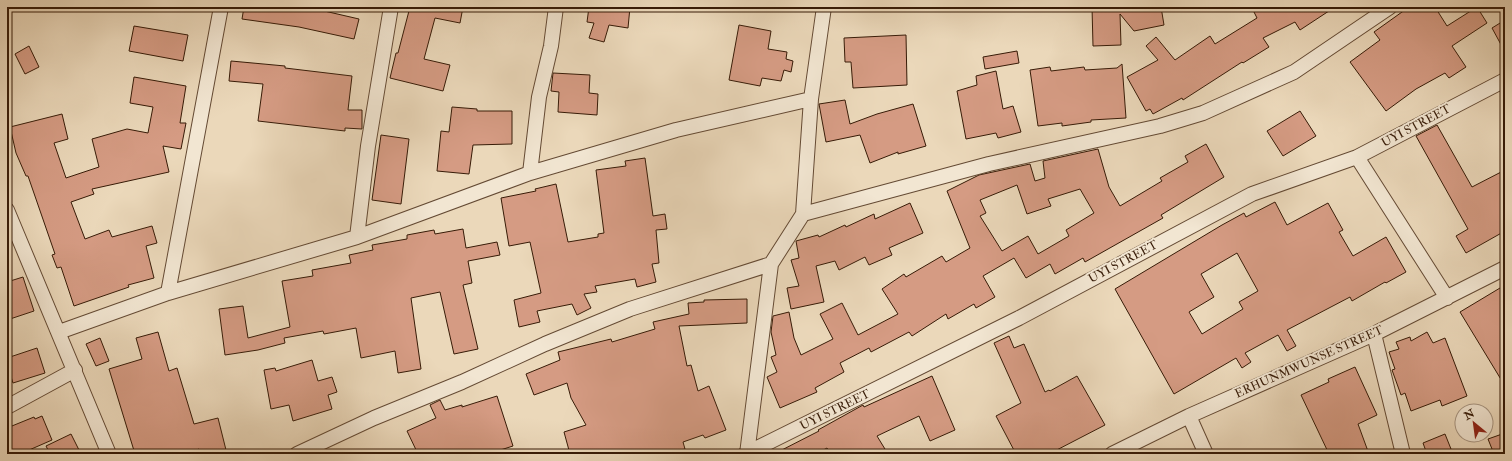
<svg xmlns="http://www.w3.org/2000/svg" width="1512" height="461" viewBox="0 0 1512 461" font-family="'IM FELL Double Pica',serif">
<rect width="100%" height="100%" fill="#ebd8ba"/>
<filter id="stains"><feTurbulence type="fractalNoise" baseFrequency=".005" numOctaves="4"/><feColorMatrix values="0 0 0 0 .2 0 0 0 0 .09 0 0 0 0 .02 0 0 0 .5 -.17"/></filter>
<radialGradient id="worn" r=".72"><stop offset=".6" stop-color="#630" stop-opacity="0"/><stop offset="1" stop-color="#630" stop-opacity=".3"/></radialGradient>
<path fill="#d59b83" stroke="#371b07" fill-rule="evenodd" d="M244,7h63l52,12 -5,20 -55,-12 -57,-8z
M410,7h53l-3,16 -25,-5 -11,41 26,6 -7,26 -53,-13 6,-25h2z
M589,7h41l-2,21 -19,-3 -5,17 -15,-4 5,-15 -7,-1z
M1092,7h69l3,18 -30,6 -14,-17 1,31 -28,1z
M1259,7h76l-35,23 -5,-8 -32,16 6,9 -26,16 -1,-1 -59,38 -1,-2 -29,16 -3,-5 -4,2 -19,-34 31,-17 -12,-14 10,-9 19,23 35,-24 5,8 42,-26 -4,-8z
M1409,7h26l12,19 30,-19 10,16 -35,23 14,21 -17,11 -4,-5 -29,16 -30,22 -36,-49 30,-22 -6,-8z
M1505,20v32l-13,-24z
M739,25l32,6 -3,18 19,3 -1,7 7,2 -2,11 -7,-2 -3,11 -19,-3 -2,8 -31,-6z
M134,26l54,9 -5,26 -54,-10z
M906,35l1,50 -54,3 -2,-26h-6l-1,-24z
M29,46l10,21 -14,7 -10,-20z
M1017,51l2,12 -34,6 -2,-12z
M231,61l54,5v2l67,8 -4,34h14v19l-17,-1v3l-87,-10 5,-37 -34,-3z
M1122,64l4,54 -35,2v2l-29,4v-3l-24,3 -8,-56 20,-3 1,4 33,-4 1,3 32,-2z
M996,71l7,38 10,-3 8,26 -23,6 -2,-5 -30,6 -9,-48 20,-6 -1,-9z
M553,73l37,2 -1,18 9,1 -1,21 -39,-3 1,-20 -8,-1z
M134,77l52,9 -6,37h6l-5,26 -18,-3 6,26 -77,17 2,5 -23,8 14,37 24,-9 3,7 40,-11 5,17 -11,3 8,32 -26,7 1,2 -55,19 -13,-39 -4,1 -5,-13 3,-1 -27,-78h-2l-10,-23 -6,-26 52,-13 6,25 -14,4 12,35 33,-11 -7,-28 35,-10 21,4 5,-26 -23,-4z
M845,100l5,24 27,-10 36,-10 13,42 -28,8v-2l-28,11 -10,-28 -34,7 -7,-38z
M452,107l25,2v2h35v33l-39,1 -4,29 -32,-3 4,-40 8,1z
M1300,111l16,25 -33,20 -16,-25z
M1437,125l35,62 33,-17v61l-39,22 -10,-17 12,-7 -52,-93z
M381,135l28,4 -8,65 -29,-4z
M1206,144l18,33 -63,38 2,3 -78,44 -2,-4 -28,16 -5,-10 -24,14 -12,-20 -31,18 12,21 -19,11 -2,-4 -26,15 -2,-5 -34,22 -3,-4 -38,20 -2,-4 -29,15 4,9 -29,16 2,4 -37,16 -13,-31 10,-5 -6,-15 5,-2 -5,-23 2,-16 16,-4 5,26 7,17 32,-16 -13,-25 22,-11 16,32 40,-21 -16,-25 22,-15 2,3 36,-21 4,6 24,-14 -23,-57 32,-16 51,-11 5,17 10,-3 -2,-17 55,-12 11,38 11,19 42,-25 -2,-3 28,-16 -3,-6zM1017,185l10,29 24,-8 -3,-7 32,-10 14,24 -28,17 3,6 -31,18 -10,-18 -26,15 -22,-35 6,-3 -6,-13z
M645,158l8,58 12,-2 2,15 -11,1 3,33 -7,1 4,18 -19,5 -2,-8 -40,7 2,6 -13,2 7,14 -14,7 -5,-11 -35,7 3,11 -21,5 -5,-27 27,-7 -11,-51 -21,4 -8,-48 35,-7 -1,-2 21,-5 12,58 30,-5v-3l6,-1 -8,-63 30,-4 -1,-5z
M1275,202l12,23 41,-22 15,27 -4,2 14,24 33,-19 20,35 -20,11 -1,-1 -33,19 -2,-4 -63,33 9,16 -9,5 -9,-16 -33,18 6,9 -9,6 -6,-10 -62,36 -59,-105 107,-64 22,-12 2,4zM1237,253l21,38 -19,11 4,7 -41,25 -13,-22 25,-15 -13,-23z
M910,203l13,30 -34,15 3,7 -23,10 -4,-8 -26,13 -4,-9 -19,5 8,36 -33,7 -4,-21 12,-2 -8,-26 8,-2 -3,-17 22,-6 1,2 26,-12 1,2 28,-13 1,5z
M463,229l3,19 31,-6 3,13 -32,6 4,22 -9,2 15,64 -24,5 -14,-62 -29,6 10,71 -23,4 -3,-22 -34,7 -5,-30 -32,6 -1,-3 -39,7 1,5 -27,7 -33,5 -6,-46 24,-3 5,32 42,-11 -8,-46 31,-5 -1,-6 39,-7 -2,-8 24,-5 -1,-5 35,-6v-4l27,-5 1,4z
M23,277l11,34 -27,9v-38z
M1505,285v101l-45,-74z
M747,299v24l-68,3 8,40 4,-1 7,26 11,-5 17,44 -21,8 -2,-3 -20,7 2,7 -7,2 1,3h-109l-6,-22 22,-7 -15,-27 -4,-15 -33,12 -8,-21 34,-14 -2,-8 53,-13 1,3 43,-13 -2,-7 36,-8 -1,-11 16,-1v-2z
M158,332l11,39 8,-3 17,56 24,-6 9,36h-27l-1,-5 -16,5h-48l-26,-85 33,-10 -6,-21z
M1427,332l6,11 12,-5 22,58 -25,10 -2,-6 -29,11 -6,-18 -4,2 -9,-25 3,-1 -6,-17 10,-3 -3,-7 14,-5 1,4z
M1009,336l5,12 10,-4 21,48 4,-2 1,1 27,-15 28,49 -56,29h-33l-20,-38 25,-13 -27,-60z
M100,338l9,23 -13,5 -10,-22z
M37,348l8,25 -32,10 -6,-19v-6z
M312,360l6,21 14,-4 5,15 -9,3 4,14 -39,12 -4,-16 -18,4 -7,-39 11,-2 1,3z
M1355,367l22,48 -19,9 11,30h-40l-28,-59 28,-13 -1,-3z
M932,376l23,54 -25,11 -11,-25 -42,20 11,18h-57l-4,-6 -11,6h-42l45,-23 -1,-1 45,-25 1,2z
M497,396l16,50 -25,8h-70l-11,-23 29,-13 -6,-13 10,-5 5,10 17,-5v2z
M42,416l10,24 -32,14h-13v-26l27,-11 1,2z
M1505,433v21h-11l-6,-15z
M71,434l10,20h-31l-4,-8z
M1445,434l8,20h-26l-4,-11z"/>
<g fill="none" stroke-linecap="round" stroke-linejoin="round">
<g stroke="#644a34" stroke-width="16">
<path id="street" d="M1357,157l90,141
M530,173l9,-76 12,-51 5,-39
M7,210l102,244
M803,214l186,-50 171,-38 43,-13 91,-41 96,-65
M357,237l11,-91 23,-139
M168,293l53,-286
M59,332l109,-39 189,-56 173,-64 146,-43 135,-31
M1374,334l29,120
M7,407l68,-37
M1189,416l17,38
M297,454l77,-36 88,-36 83,-38 85,-35 141,-45
M745,454l274,-136 233,-124 105,-37 148,-77
M747,454l24,-190 32,-50 8,-115 13,-92
M1112,454l77,-38 185,-82 131,-66"/>
</g>
<use href="#street" stroke="#f2e6d2" stroke-width="14"/>
</g>
<g text-anchor="middle" dominant-baseline="central" stroke-width="4" stroke-linejoin="round" paint-order="stroke">
<g font-size="12" fill="#371b07" stroke="#f2e6d2">
<text transform="translate(1416 126) rotate(-28)">UYI STREET</text>
<text transform="translate(1123 262) rotate(-28)">UYI STREET</text>
<text transform="translate(1309 362) rotate(-24)">ERHUNMWUNSE STREET</text>
<text transform="translate(835 410) rotate(-26)">UYI STREET</text>
</g>
</g>
<rect width="1512" height="461" fill="none" stroke="#ebd8ba" stroke-width="24"/>
<rect x="8" y="8" width="1496" height="445" fill="none" stroke="#371b07" stroke-width="2"/>
<rect x="12" y="12" width="1488" height="437" fill="none" stroke="#371b07"/>
<g transform="translate(1474 423) rotate(331)"><circle r="19" fill="#f2e6d2" stroke="#a79581"/>
<path d="M0-3L7 15L0 10L-7 15Z" fill="#8f2418"/>
<text y="-6" font-size="11" font-weight="bold" text-anchor="middle" fill="#371b07">N</text>
</g>
<rect width="100%" height="100%" filter="url(#stains)"/>
<rect width="100%" height="100%" fill="url(#worn)"/>
</svg>
